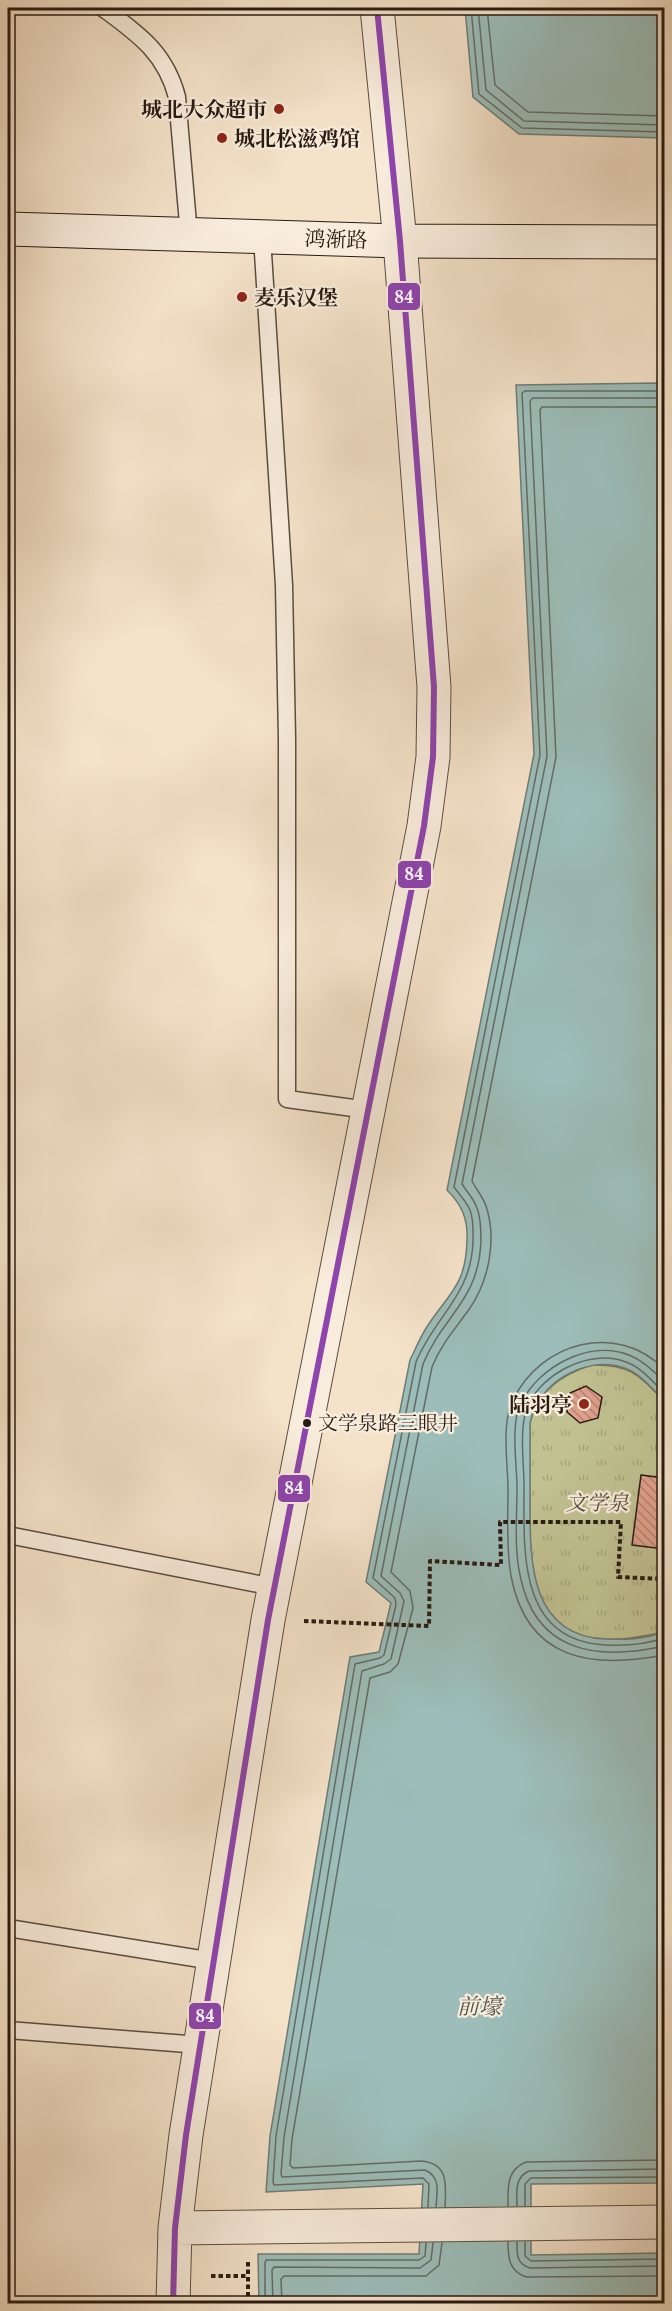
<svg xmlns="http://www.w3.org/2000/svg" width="672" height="2311" viewBox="0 0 672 2311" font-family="'Libre Caslon Text','Noto Serif SC',serif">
<defs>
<pattern id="grass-tufts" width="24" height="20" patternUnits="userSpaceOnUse" patternTransform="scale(1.5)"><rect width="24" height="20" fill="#c1c292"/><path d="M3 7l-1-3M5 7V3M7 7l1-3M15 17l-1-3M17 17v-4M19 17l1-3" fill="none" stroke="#a6a67d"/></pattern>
<pattern id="building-back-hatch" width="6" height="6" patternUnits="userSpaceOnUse" patternTransform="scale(1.5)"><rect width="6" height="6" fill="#e1a18d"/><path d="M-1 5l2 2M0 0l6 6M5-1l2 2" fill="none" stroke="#b68272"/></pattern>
</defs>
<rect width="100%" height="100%" fill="#f4e2c9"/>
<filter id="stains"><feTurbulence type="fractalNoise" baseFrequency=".00333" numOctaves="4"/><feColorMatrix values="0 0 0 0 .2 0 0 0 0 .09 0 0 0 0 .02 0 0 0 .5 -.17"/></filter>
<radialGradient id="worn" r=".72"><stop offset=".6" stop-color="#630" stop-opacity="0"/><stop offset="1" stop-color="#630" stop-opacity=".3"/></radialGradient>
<path fill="url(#grass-tufts)" stroke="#746e52" stroke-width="1.5" d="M592,1365c38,-1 47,10 72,36v230l-4,2c-25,5 -52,10 -77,3 -59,-18 -53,-95 -53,-144 0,-23 0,-46 0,-69 7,-32 32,-49 62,-58z"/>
<path fill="#9cbdb9" stroke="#6e7c76" stroke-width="1.5" d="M465,8h199v130l-145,-4 -46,-37z
M659,383l5,3v1015c-11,-12 -25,-29 -42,-34 -40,-11 -84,17 -92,56 0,25 0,49 0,74 0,59 -3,139 76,142 18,1 42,0 58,-8v552l-133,1v71l133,-2v50h-405l-1,-49h161l4,-70 -157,8 4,-56 80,-479 29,-5 12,-49 -25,-21 44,-222c5,-10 9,-20 15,-30 22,-36 41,-42 42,-90 1,-21 -5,-35 -20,-50l87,-436 -18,-369z"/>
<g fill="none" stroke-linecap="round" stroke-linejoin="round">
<path stroke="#626c66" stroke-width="1.5" d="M471,8l8,86 43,34 142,4
M478,8l8,82 38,31 140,4
M487,8l8,77 33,27 136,4
M664,1369c-47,-48 -123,-27 -151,31 -12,23 -5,64 -5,90 0,27 -2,58 3,86 16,85 81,93 153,79
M664,1382c-9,-10 -22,-22 -35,-27 -40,-16 -90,12 -108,48 -11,21 -4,61 -4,85 0,28 -3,59 3,87 15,78 77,86 144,71
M664,1393c-11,-11 -23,-26 -38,-31 -36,-14 -86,12 -99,46 -8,21 -3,55 -3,77 0,65 -7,156 82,160 19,1 41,-1 58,-7
M508,2206c0,-18 -2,-36 18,-44l138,-2
M517,2206c0,-14 -3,-28 12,-35l135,-2
M525,2206v-22l6,-6 133,-1
M428,2207l1,-23 -6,-6 -149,7 -1,-3 3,-46 79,-472 25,-6 4,-3 12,-50 -1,-7 -22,-20 43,-216c19,-46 55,-66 57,-120 0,-10 1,-22 -3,-32 -4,-9 -11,-16 -16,-23l86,-432 -18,-362 3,-2h139
M436,2207c1,-15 5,-30 -11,-37l-143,7 -1,-3 3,-37 78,-466 22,-7 7,-5 13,-58 -4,-8 -19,-17 42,-212c21,-50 56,-63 58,-124 0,-10 0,-22 -4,-32 -3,-9 -10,-16 -15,-24l85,-428 -17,-355 3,-3h131
M445,2207c1,-22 4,-44 -24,-46l-128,7 -3,-3 2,-26 78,-461 20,-6 8,-8 15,-56 -3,-17 -19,-19 41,-205c9,-23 24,-39 38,-59 19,-28 27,-69 16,-102 -3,-9 -10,-17 -14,-25l84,-424 -16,-347 2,-3h122
M508,2242c0,16 1,29 18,35l138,-1
M517,2242c0,12 -1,22 13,26l134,-2
M525,2242v14l6,5 133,-2
M265,2304v-41l1,-3h153l6,-4 1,-13
M273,2304l-1,-34 2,-3 146,1 11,-8 2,-17
M282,2304l-1,-25 3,-3h142l13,-11 3,-22"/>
</g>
<path fill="url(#building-back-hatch)" stroke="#281b12" stroke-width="1.5" d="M586,1386l16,11 -4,21 -18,5 -13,-11 3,-19z
M641,1475l23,3v71l-32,-4z"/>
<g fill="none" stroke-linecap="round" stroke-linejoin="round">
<g stroke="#5b4d40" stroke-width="19">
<path id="lane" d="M103,8c35,26 62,44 74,89l12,138
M262,237l22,348 3,154v360l81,11
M8,1535l266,52
M8,1928l205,33
M8,2030l192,15"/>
</g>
<g stroke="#5b4d40" stroke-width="35">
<path id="street" d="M175,2228l489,-6
M173,2304l2,-76 11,-93 82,-515 156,-794 9,-69 1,-70 -34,-446 -23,-233"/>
</g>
<g stroke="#281b12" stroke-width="35">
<path id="secondary" d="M8,229l392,12 264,1"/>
</g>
<path stroke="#281b12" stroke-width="4" stroke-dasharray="4.5 3" stroke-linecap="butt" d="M304,1621l125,5 1,-65 71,4 -1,-43h121l-3,55 46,2
M248,2262v42
M211,2276h37"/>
<use href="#lane" stroke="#f8ecdc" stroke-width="16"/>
<use href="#street" stroke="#f8ecdc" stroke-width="33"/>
<use href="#secondary" stroke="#f8ecdc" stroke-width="33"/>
<g stroke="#f8ecdc" stroke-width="10">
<path id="bus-1" d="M173,2304l2,-76 11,-93 82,-515 156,-794 9,-69 1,-70 -34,-446 -23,-233"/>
</g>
<use href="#bus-1" stroke="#8e44ad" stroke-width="6"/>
</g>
<g fill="#8f2418" stroke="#f8ecdc" stroke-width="2">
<circle cx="279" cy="109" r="6"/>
<circle cx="222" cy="138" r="6"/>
<circle cx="242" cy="297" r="6"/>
<circle cx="584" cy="1404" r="6"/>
</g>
<circle fill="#281b12" stroke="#f8ecdc" stroke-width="2" cx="307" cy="1423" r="5"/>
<g text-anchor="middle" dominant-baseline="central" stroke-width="4.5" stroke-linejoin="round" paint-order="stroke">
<g font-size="20" fill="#281b12" stroke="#f8ecdc" text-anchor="start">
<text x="318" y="1423">文学泉路三眼井</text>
</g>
<g font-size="21" font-weight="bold" fill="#281b12" stroke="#f8ecdc" text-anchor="end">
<text x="267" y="109">城北大众超市</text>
<text x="234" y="138" text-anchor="start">城北松滋鸡馆</text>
<text x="254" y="297" text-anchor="start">麦乐汉堡</text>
<text x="572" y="1404">陆羽亭</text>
</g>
<g font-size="21" fill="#281b12" stroke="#f8ecdc">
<text transform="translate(336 239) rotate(2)">鸿渐路</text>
</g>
<g font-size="21" font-style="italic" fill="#564d38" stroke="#f8ecdc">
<text x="597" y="1502">文学泉</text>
</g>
<g font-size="22" font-style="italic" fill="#51544c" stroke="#f8ecdc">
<text x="479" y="2006">前壕</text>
</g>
</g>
<g stroke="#f8ecdc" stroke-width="2">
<rect x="387" y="282" width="34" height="29" rx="6" fill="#8e44ad"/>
<rect x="397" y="860" width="35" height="29" rx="6" fill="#8e44ad"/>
<rect x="277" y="1474" width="34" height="29" rx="6" fill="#8e44ad"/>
<rect x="188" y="2002" width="34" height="28" rx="6" fill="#8e44ad"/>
</g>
<g font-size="16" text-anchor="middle" font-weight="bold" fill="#fff">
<text x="404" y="303">84</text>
<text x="414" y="880">84</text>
<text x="294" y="1494">84</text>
<text x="205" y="2022">84</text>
</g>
<rect width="672" height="2311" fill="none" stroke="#f4e2c9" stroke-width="30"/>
<rect x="9" y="9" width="654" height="2293" fill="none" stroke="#281b12" stroke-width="3"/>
<rect x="15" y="15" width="642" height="2281" fill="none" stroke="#281b12" stroke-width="1.5"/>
<rect width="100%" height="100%" filter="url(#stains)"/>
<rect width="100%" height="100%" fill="url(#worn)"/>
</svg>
